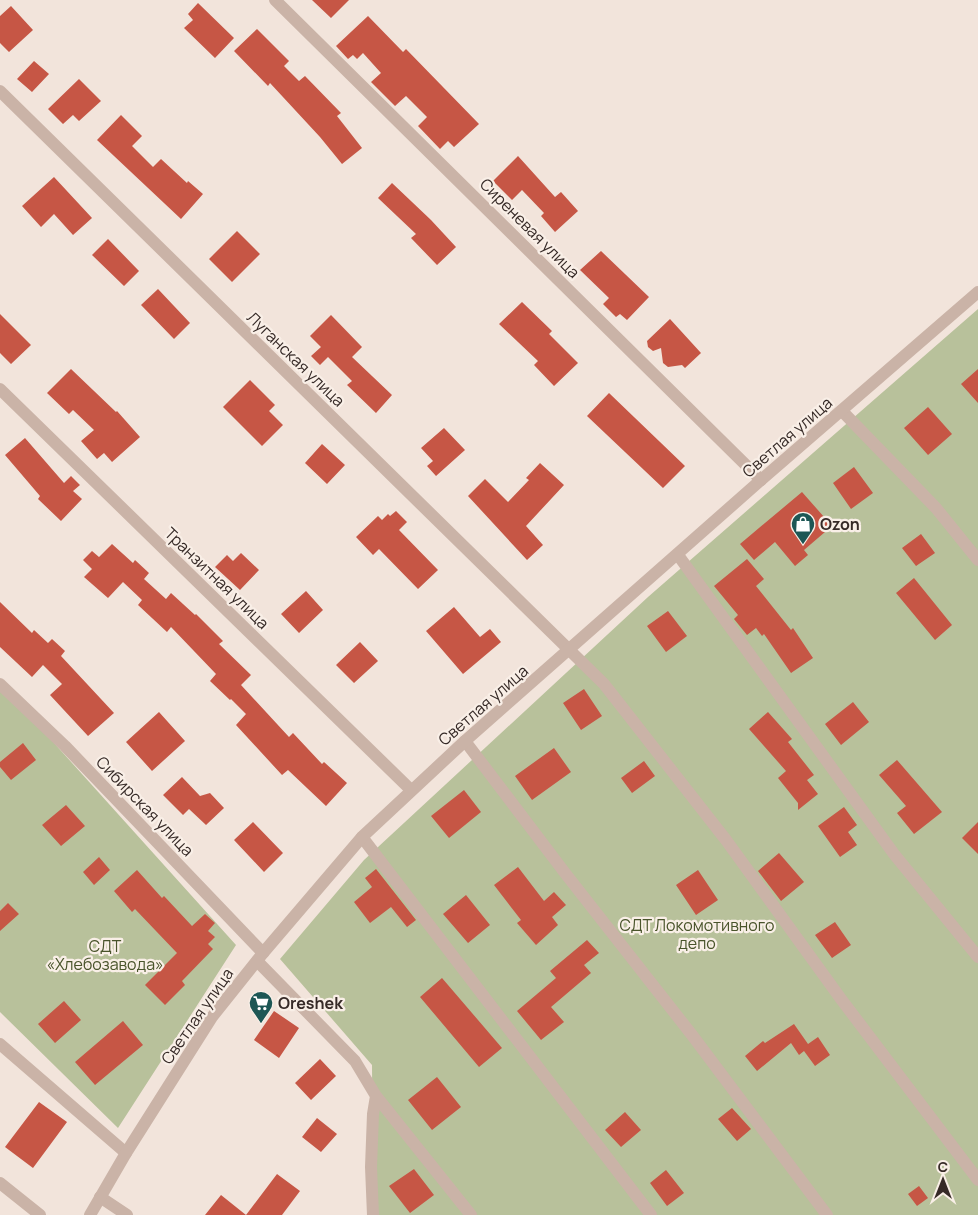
<svg xmlns="http://www.w3.org/2000/svg" width="978" height="1215" viewBox="0 0 978 1215" font-family="Manrope,sans-serif">
<rect width="100%" height="100%" fill="#f2e4db"/>
<path fill="#b8c19b" d="M978,309v906h-605l-1,-150 -92,-106 84,-99 284,-263z
M0,683l236,262 -118,183 -118,-116z"/>
<path fill="#c65645" d="M312,0h37l-18,18z
M198,3l36,35 -19,20 -31,-30 9,-8 -5,-6z
M11,6l22,24 -24,22 -9,-9v-27z
M368,16l35,36 3,-3 73,75 -25,23 -6,-6 -8,8 -22,-23 9,-9 -21,-21 -11,10 -24,-24 10,-9 -18,-20 -6,6 -4,-4 -5,4 -12,-13z
M257,29l32,32 -5,5 15,15 6,-5 36,37 -4,3 25,32 -20,16 -22,-27 -50,-54 -2,3 -34,-35z
M34,61l15,13 -17,18 -15,-13z
M79,79l22,22 -22,20 -6,-6 -10,9 -15,-15z
M121,115l21,21 -10,10 21,21 8,-8 26,24 1,-2 15,13 -22,25 -84,-79z
M518,156l37,41 6,-5 17,19 -23,21 -14,-16 3,-3 -22,-23 -10,10 -19,-19z
M54,177l38,41 -19,17 -19,-21 -13,13 -19,-21z
M392,183l39,37 25,27 -19,18 -26,-27 5,-4 -38,-36z
M237,231l23,23 -28,28 -23,-23z
M108,239l31,32 -15,15 -32,-31z
M601,251l48,46 -22,23 -7,-6 -4,3 -13,-13 6,-6 -29,-28z
M158,289l32,34 -16,16 -33,-34z
M522,302l30,29 -3,3 29,29 -24,23 -20,-21 4,-4 -39,-37z
M0,314l31,31 -20,19 -11,-11z
M331,315l31,32 -10,10 40,38 -16,18 -29,-28 5,-4 -24,-24 -8,8 -9,-9 10,-9 -11,-11z
M670,319l31,34 -16,15 -3,-3 -14,2 -5,-4 -2,-15 -8,3 -5,-4 -1,-6z
M71,369l45,43 1,-1 23,26 -28,25 -8,-9 -7,6 -16,-18 13,-11 -21,-20 -4,4 -22,-21z
M978,369v34l-17,-19z
M250,380l25,25 -6,6 14,14 -21,21 -39,-39z
M609,393l76,73 -22,22 -76,-72z
M928,407l24,27 -24,21 -24,-27z
M444,428l21,22 -29,26 -9,-10 6,-5 -12,-13z
M25,438l39,45 7,-7 9,9 -7,6 9,8 -21,22 -23,-22 2,-3 -35,-41z
M322,444l23,21 -18,19 -22,-21z
M540,463l24,22 -38,41 17,19 -16,15 -59,-64 17,-17 23,23 21,-22 -3,-2z
M854,467l19,26 -22,16 -18,-26z
M802,492l30,34 -28,24 4,5 -13,11 -20,-24 -21,18 -14,-16z
M396,511l11,11 -8,8 39,40 -20,19 -39,-40 -6,6 -17,-18 22,-21 4,4 6,-6 2,2z
M921,534l14,19 -19,13 -14,-18z
M112,544l21,19 2,-3 14,13 -5,6 22,20 5,-6 24,22 1,-1 27,27 -4,3 32,31 -10,10 48,52 4,-4 29,31 2,-2 23,21 -21,23 -38,-36 -6,5 -46,-50 10,-11 -15,-15 -1,1 -20,-19 6,-7 -45,-47 -4,5 -29,-27 4,-5 -19,-18 -15,16 -24,-21 8,-8 -9,-9 9,-9 7,6z
M241,553l18,17 -19,20 -25,-23 12,-12 6,6z
M747,559l17,20 -8,7 35,44 2,-2 20,30 -22,15 -27,-39 -2,2 -6,-8 -9,7 -13,-16 4,-4 -24,-29z
M914,578l38,47 -17,15 -39,-47z
M306,591l17,19 -24,23 -18,-19z
M0,602l32,31 2,-3 14,13 4,-4 13,12 -4,5 53,57 -26,23 -38,-41 12,-11 -19,-19 -11,12 -32,-30z
M454,607l26,30 10,-8 11,13 -38,32 -37,-43z
M668,611l19,25 -21,16 -19,-26z
M360,642l18,19 -24,22 -18,-18z
M584,689l18,27 -21,14 -18,-27z
M853,702l16,20 -28,23 -16,-21z
M159,712l26,29 -33,30 -26,-29z
M768,712l24,27 -4,3 26,33 -7,5 11,14 -20,16v-7l-20,-25 8,-7 -37,-42z
M23,743l13,17 -25,20 -11,-13v-5z
M554,748l17,24 -39,28 -17,-24z
M897,760l45,52 -28,22 -17,-21 9,-7 -27,-31z
M644,761l11,15 -23,17 -11,-15z
M182,777l18,19 10,-3 14,15 -18,17 -17,-16 -6,6 -20,-20z
M464,790l17,22 -32,26 -18,-22z
M66,805l19,21 -24,20 -19,-21z
M844,807l13,18 -9,7 9,13 -17,12 -22,-31z
M253,822l30,31 -19,19 -30,-32z
M978,822v32l-16,-16z
M779,853l25,29 -23,19 -23,-30z
M99,857l11,13 -16,15 -11,-13z
M518,867l26,34 10,-9 12,13 -14,12 6,8 -22,20 -19,-22 4,-3 -27,-35z
M376,869l40,51 -9,7 -16,-20 -21,16 -16,-21 18,-15 -7,-9z
M137,870l25,28 2,-2 28,30 13,-12 10,9 -7,8 7,6 -7,7 5,5 -31,32 3,4 -20,20 -20,-20 32,-32 -42,-44 -3,3 -18,-21z
M698,870l20,30 -22,15 -20,-30z
M466,895l24,30 -22,18 -25,-29z
M8,903l11,11 -19,17v-20z
M835,922l16,23 -19,13 -17,-23z
M587,940l12,13 -15,12 7,8 -40,34 13,15 -23,18 -24,-29 39,-33 -6,-7z
M442,978l60,70 -23,19 -59,-70z
M64,1001l17,19 -26,23 -17,-19z
M274,1011l25,17 -20,30 -25,-18z
M123,1021l20,24 -48,40 -20,-23z
M794,1024l14,20 10,-7 12,18 -15,11 -11,-15 -5,4 -8,-12 -34,28 -12,-15 18,-15 2,2z
M320,1059l16,17 -25,24 -16,-17z
M437,1077l24,30 -29,23 -24,-30z
M39,1102l28,20 -34,46 -28,-21z
M732,1108l19,21 -14,12 -19,-22z
M625,1112l16,18 -20,17 -16,-17z
M317,1118l20,16 -16,18 -19,-15z
M414,1169l20,26 -24,18 -21,-27z
M666,1170l18,23 -17,13 -17,-23z
M277,1174l23,17 -18,24h-36z
M919,1186l9,12 -11,8 -9,-12z
M221,1195l25,20h-41z"/>
<g fill="none" stroke-linecap="round" stroke-linejoin="round">
<path stroke="#cab3a7" stroke-width="12" d="M275,0l486,480
M0,91l604,593 122,156 115,159 137,181
M0,389l411,401
M842,411l94,97 42,52
M678,555l216,299 84,103
M0,684l65,62 198,207
M465,741l100,132 127,162 135,180
M362,837l289,378
M257,961l98,100 21,35 -3,18 -2,53 2,48
M0,1044l126,109
M376,1096l95,119
M0,1183l40,32
M100,1197l27,18"/>
<path stroke="#cab3a7" stroke-width="12" d="M90,1215l36,-62 86,-136 51,-64 99,-116 103,-96 296,-261 217,-188"/>
</g>
<defs>
<g id="shop-pin" transform="scale(1.25)"><path d="M0 17L-7.5 6A9.5 9.5 0 1 1 7.5 6Z" fill="#1d5755" stroke="#f9efe7"/><path d="M-5-2.5h2.3a2.7 3.5 0 0 1 5.4 0H5L5.5 6h-11ZM-1.5-2.5h3a1.5 2.3 0 0 0-3 0Z" fill="#fff"/></g>
<g id="supermarket-pin" transform="scale(1.25)"><path d="M0 17L-7.5 6A9.5 9.5 0 1 1 7.5 6Z" fill="#1d5755" stroke="#f9efe7"/><path d="M-6-5.5h2.5l.6 2H6L4.5 2H-2.5L-4.4-4H-6ZM-1.5 3.2a1.3 1.3 0 1 0 .1 0ZM3 3.2a1.3 1.3 0 1 0 .1 0Z" fill="#fff"/></g>
</defs>
<g fill-rule="evenodd">
<use href="#shop-pin" x="803" y="524"/>
<use href="#supermarket-pin" x="261" y="1003"/>
</g>
<g text-anchor="middle" dominant-baseline="central" stroke-width="4.5" stroke-linejoin="round" paint-order="stroke">
<g font-size="16" fill="#362a27" stroke="#f9efe7">
<text transform="translate(530 228) rotate(45)">Сиреневая улица</text>
<text transform="translate(296 359) rotate(44)">Луганская улица</text>
<text transform="translate(787 437) rotate(-41)">Светлая улица</text>
<text transform="translate(217 578) rotate(44)">Транзитная улица</text>
<text transform="translate(483 705) rotate(-41)">Светлая улица</text>
<text transform="translate(145 806) rotate(46)">Сибирская улица</text>
<text transform="translate(197 1016) rotate(-55)">Светлая улица</text>
</g>
<g font-size="16" font-weight="bold" fill="#362a27" stroke="#f9efe7" text-anchor="start">
<text x="820" y="524">Ozon</text>
<text x="278" y="1003">Oreshek</text>
</g>
<g font-size="16" fill="#49542b" stroke="#f9efe7">
<text x="697" y="925">СДТ Локомотивного<tspan x="697" dy="18">депо</tspan></text>
<text x="105" y="946">СДТ<tspan x="105" dy="18">«Хлебозавода»</tspan></text>
</g>
</g>
<g transform="translate(943 1180)" stroke="#f9efe7" stroke-width="4" paint-order="stroke">
<path d="M0-4L9 19L0 12L-9 19Z" fill="#362a27"/>
<text y="-8" font-size="14" font-weight="bold" text-anchor="middle" fill="#362a27">С</text>
</g>
</svg>
